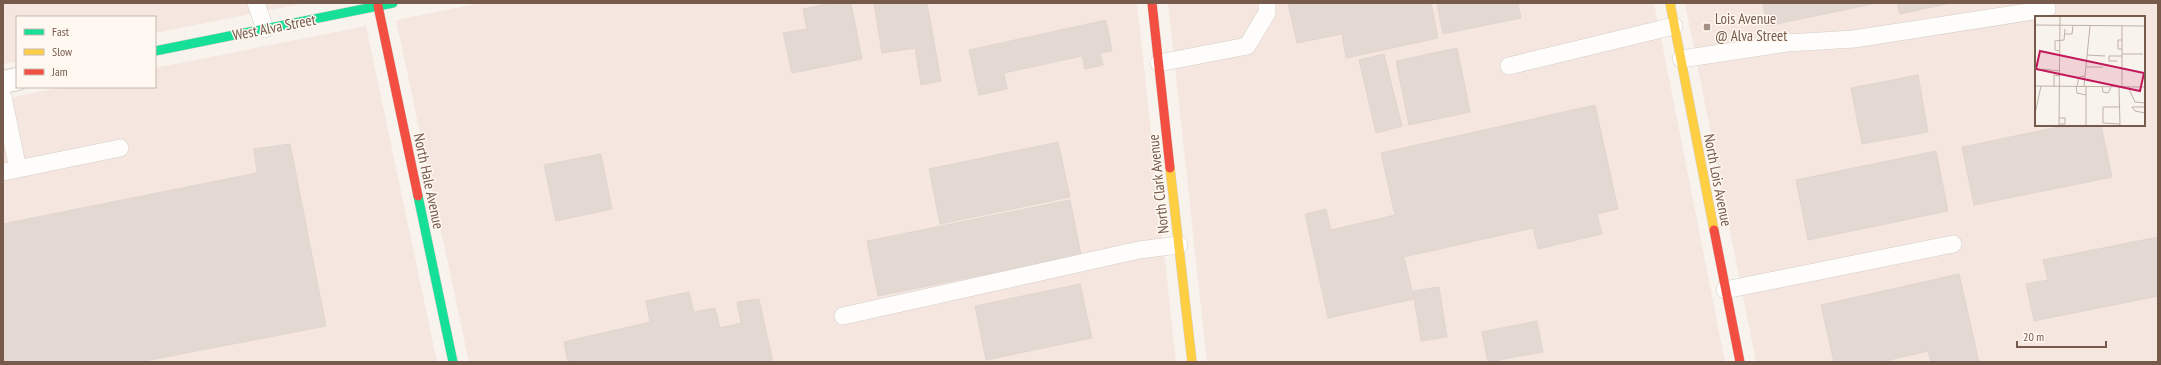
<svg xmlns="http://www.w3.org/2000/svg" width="2161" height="365" viewBox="0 0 2161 365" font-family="'PT Sans Narrow',sans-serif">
<rect width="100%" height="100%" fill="#f8f3ed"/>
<path fill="#f5e6df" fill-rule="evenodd" d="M3,3h303l-151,30v-16h-138v44l-14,3z
M481,3h656l39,359h-707l-73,-342z
M1168,3h486l71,359h-518z
M1685,3h473v359h-402zM2036,17h108v108h-108z
M366,26l71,336h-434v-263l60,-12h92v-19z"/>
<path fill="#e3d9d2" stroke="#e1d6cf" d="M831,3h20l11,56 -70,14 -9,-40 24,-4 -4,-20z
M874,3h53l14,78 -20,4 -6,-37 -33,5z
M1288,3h143l7,35 -92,20 -4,-24 -45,9z
M1437,3h81l3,15 -78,16z
M1763,3h114l-110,23z
M1897,3h54l-51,11z
M1106,20l6,31 -12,2 3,12 -18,4 -3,-13 -78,17 3,16 -28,6 -10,-45z
M1457,48l13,64 -61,13 -13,-64z
M1384,54l18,72 -26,7 -17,-73z
M1918,75l10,57 -66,12 -11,-56z
M1595,105l23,104 -21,5 5,20 -64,15 -5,-21 -129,29 10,42 -86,19 -23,-104 21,-5 5,21 64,-15 -14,-62z
M2068,125h33l11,52 -138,28 -12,-58z
M1058,142l12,55 -130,27 -11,-55z
M290,144l36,182 -186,36h-137v-138l254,-51 -3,-24z
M1936,151l12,60 -140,29 -12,-60z
M601,154l11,55 -56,12 -12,-56z
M1070,200l11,55 -203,41 -11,-55z
M2158,237v59l-124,25 -8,-37 22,-4 -5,-20z
M1959,274l20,88h-48l-3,-11 -47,11h-47l-13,-57z
M1080,284l12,54 -106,22 -11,-54z
M1439,287l8,50 -26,4 -8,-50z
M689,292l5,20 21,-4 5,20 21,-5 -4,-21 22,-3 14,63h-205l-4,-20 86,-20 -4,-21z
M1537,321l6,31 -55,10 -6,-30z"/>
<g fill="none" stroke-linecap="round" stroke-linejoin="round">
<g stroke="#d5cfc8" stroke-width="18">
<path id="lane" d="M256,3l9,26
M1681,59l106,-16 67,-4 193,-30
M1159,63l88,-17 20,-33v-10
M1509,66l165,-40
M3,97l15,72
M3,172l117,-24
M1725,290l228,-46
M843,316l296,-66 40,-5"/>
</g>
<g stroke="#d5cfc8" stroke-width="24">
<path id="street" d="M3,82l14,-3"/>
</g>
<g stroke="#d7d0ca" stroke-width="10">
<path id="fast" d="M155,51l238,-48
M418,196l35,166"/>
</g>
<g stroke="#d7d0ca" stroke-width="10">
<path id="slow" d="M1670,3l44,227
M1170,168l22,194"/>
</g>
<g stroke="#d7d0ca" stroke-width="10">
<path id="jam" d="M1152,3l18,165
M378,6l40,190
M1714,230l26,132"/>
</g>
<use href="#lane" stroke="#fefdfc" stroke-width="17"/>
<use href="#street" stroke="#fefdfc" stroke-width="22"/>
<use href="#fast" stroke="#16e098" stroke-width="9"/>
<use href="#slow" stroke="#ffcf43" stroke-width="9"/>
<use href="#jam" stroke="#f24e42" stroke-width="9"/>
</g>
<rect fill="#a49085" stroke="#fef8f0" stroke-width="1.5" x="1703" y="23" width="8" height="8" rx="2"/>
<g text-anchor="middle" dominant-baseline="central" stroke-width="3" stroke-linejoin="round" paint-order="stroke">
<g font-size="15" fill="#765b4d" stroke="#fef8f0" text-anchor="start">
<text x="1715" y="18">Lois Avenue<tspan x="1715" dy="17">@ Alva Street</tspan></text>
</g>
<g font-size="15" fill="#765b4d" stroke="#fef8f0">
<text transform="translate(274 27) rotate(-11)">West Alva Street</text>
<text transform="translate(1718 180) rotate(79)">North Lois Avenue</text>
<text transform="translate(429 181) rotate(78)">North Hale Avenue</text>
<text transform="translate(1158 184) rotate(-96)">North Clark Avenue</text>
</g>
</g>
<g transform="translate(2035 16)">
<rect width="110" height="110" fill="#f8f3ed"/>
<path fill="none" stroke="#c0b1a8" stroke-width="1" d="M0,9l110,1M29,18h8l1,-8M87,24h-4v9h4M25,35l-5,-1v-9l9,-1 1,-11M87,38h21M52,39l18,1M82,45h-8v-5h13M51,51h17M7,53l18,2M0,70l110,1M19,70v-11l6,1M41,70l1,7 9,2M42,70l2,-9 6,-1M49,70l6,-60M67,70l1,6 5,1 3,-6M84,71l1,39M87,71v-61M93,71l7,15 10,1M84,91h-16v16l17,1M110,91h-13l3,4 10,2M0,98l6,-28M24,108h6v-6h-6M24,110l1,-110M51,110v-40"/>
<path fill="#c2185b" fill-opacity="0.15" stroke="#c2185b" stroke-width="2" d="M5,35l104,22 -4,18 -104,-22z"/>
<rect width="110" height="110" fill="none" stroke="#765b4d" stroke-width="2"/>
</g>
<rect width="2161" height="365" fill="none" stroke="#765b4d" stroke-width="8"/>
<rect x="16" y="16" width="140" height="72" fill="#fef8f0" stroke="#c8b9af"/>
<rect x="24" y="29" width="20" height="6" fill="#16e098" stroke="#c8b9af"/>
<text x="52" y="36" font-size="12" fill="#765b4d">Fast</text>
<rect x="24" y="49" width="20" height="6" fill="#ffcf43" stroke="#c8b9af"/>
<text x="52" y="56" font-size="12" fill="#765b4d">Slow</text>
<rect x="24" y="69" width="20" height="6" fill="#f24e42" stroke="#c8b9af"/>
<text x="52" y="76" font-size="12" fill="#765b4d">Jam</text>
<path d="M2017 341v6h89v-6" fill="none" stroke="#765b4d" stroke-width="2"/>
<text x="2023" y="341" font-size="12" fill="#765b4d" stroke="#fef8f0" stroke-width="3" paint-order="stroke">20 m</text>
</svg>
